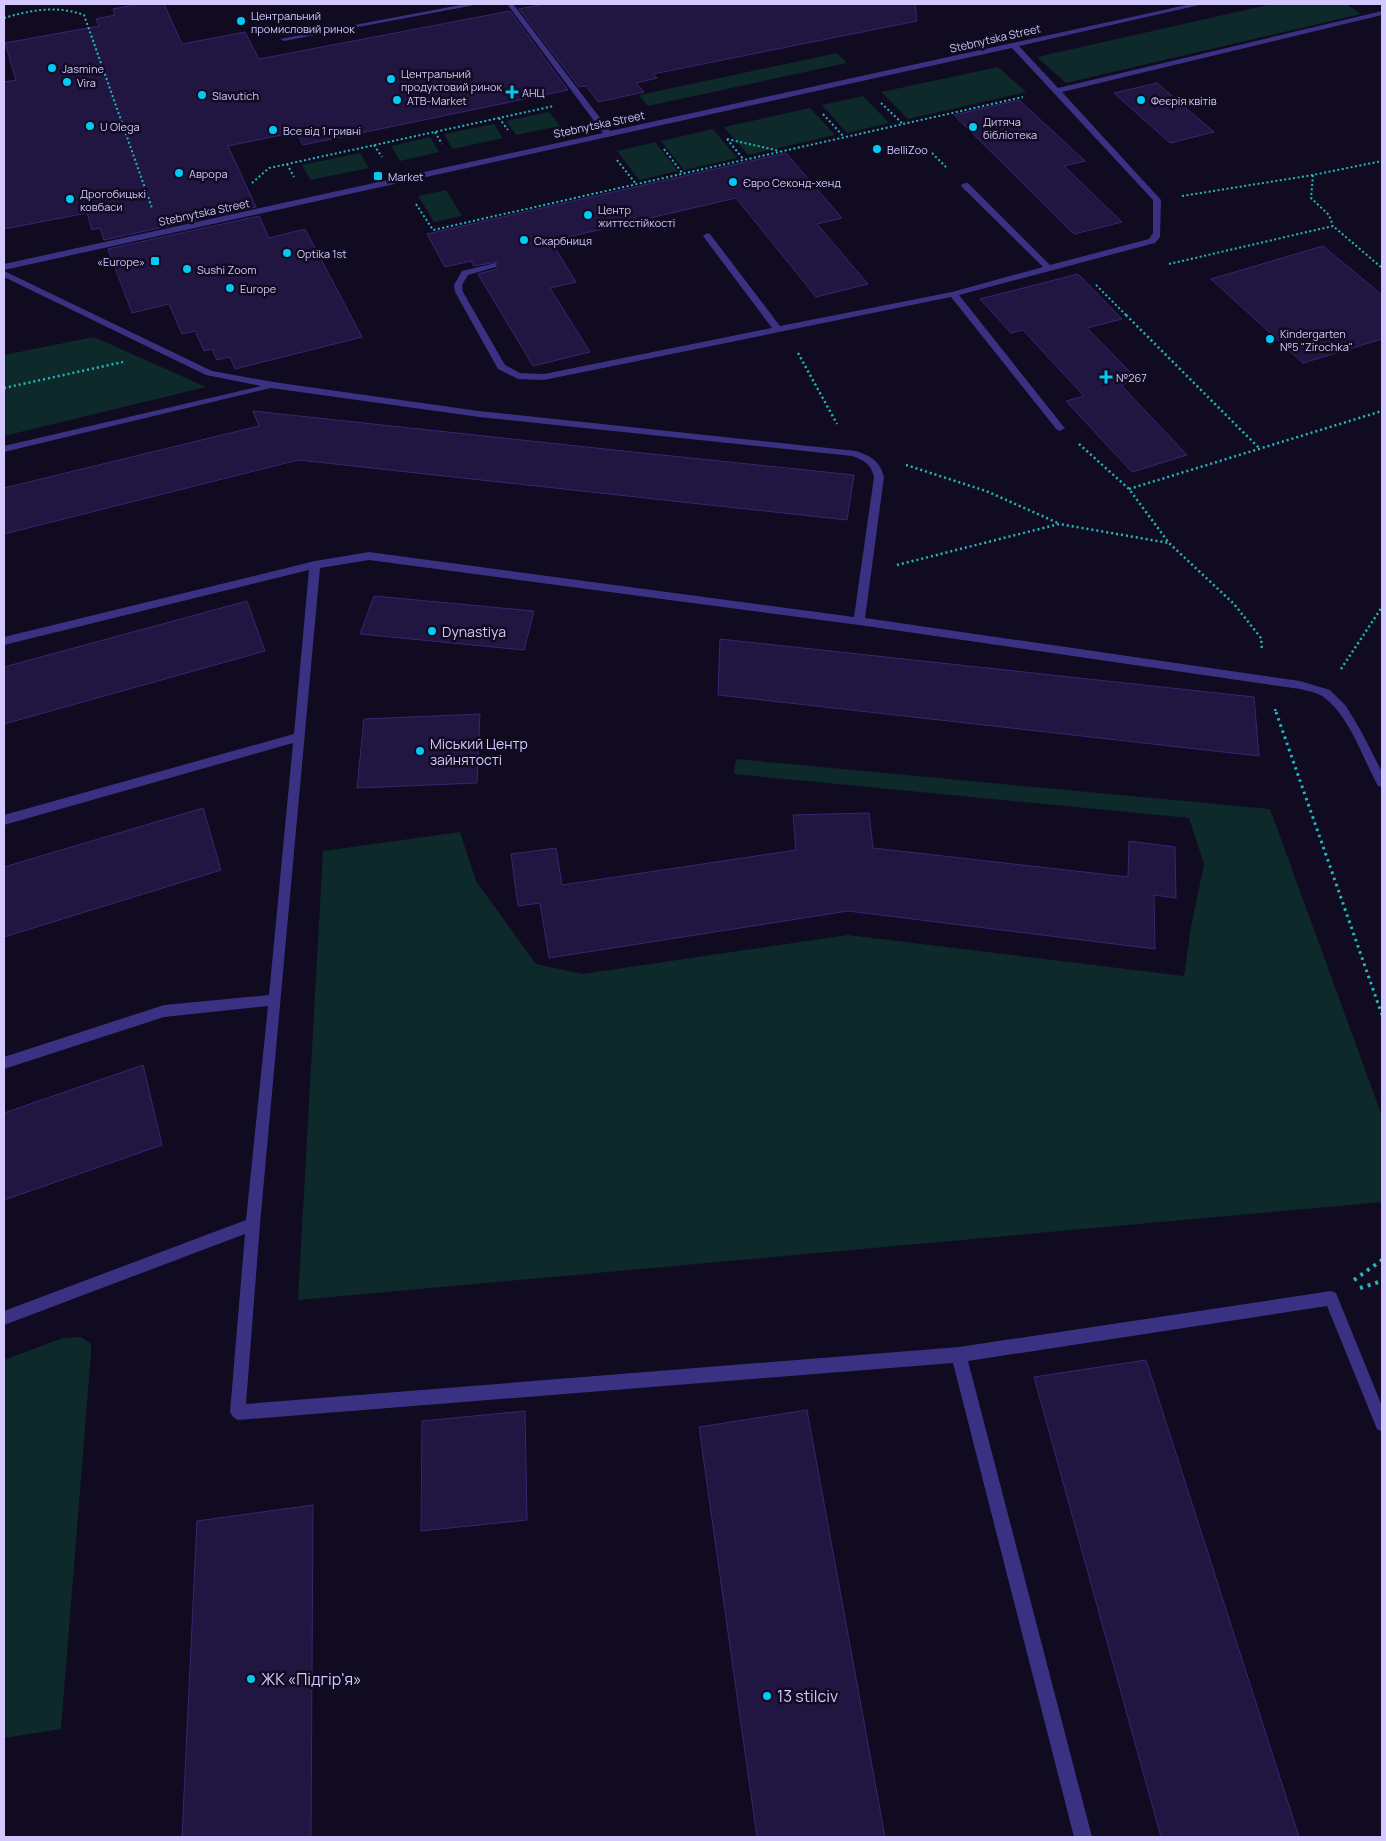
<svg xmlns="http://www.w3.org/2000/svg" width="1386" height="1841" viewBox="0 0 1386 1841" font-family="Manrope,sans-serif">
<rect width="100%" height="100%" fill="#100b20"/>
<path fill="#0d292a" d="M1272,4h74l15,10 -295,69 -29,-26z
M837,53l10,10 -199,43 -9,-11z
M998,67l28,25 -118,27 -27,-27z
M863,96l26,27 -42,10 -25,-28z
M810,108l25,27 -87,20 -24,-28z
M549,112l11,14 -44,9 -10,-14z
M494,124l9,14 -50,11 -9,-15z
M713,129l24,29 -53,12 -23,-29z
M430,137l9,15 -39,9 -9,-15z
M655,142l23,29 -39,9 -22,-29z
M360,153l9,15 -59,12 -8,-15z
M446,190l16,26 -28,6 -16,-26z
M94,337l112,50 -202,49v-81z
M736,759l534,50 112,307v86l-1084,98 25,-449 137,-19 16,49 60,83 46,10 266,-39 336,41 7,-49 13,-63 -15,-46 -455,-44z
M81,1337l10,7v9l-30,376 -57,9v-378l59,-22z"/>
<path fill="#211542" stroke="#392571" d="M139,4h25l18,40 63,-12 14,27 251,-48 58,79 -265,55 -7,-13 -68,14 28,61 -152,33 -4,-12 -8,2 -5,-17 -83,16v-147l12,-2 -11,-37 94,-17 -3,-7 19,-4 -2,-6z
M545,4h370l2,17 -264,53 4,4 -21,5 8,9 -46,10 -12,-16 -7,1 -60,-78z
M1157,83l57,49 -44,11 -56,-50z
M1019,100l66,61 -21,5 58,56 -48,12 -120,-119z
M786,153l56,65 -25,6 51,60 -52,13 -80,-99 -185,43 25,41 -26,6 40,64 -57,14 -55,-92 19,-5v-7l-23,4 -3,-5 -26,6 -18,-33z
M259,216l10,22 36,-9 57,108 -127,32 -5,-12 -13,3 -5,-11 -8,2 -9,-20 -13,3 -13,-30 -37,9 -24,-64z
M1323,246l59,49v44l-79,24 -92,-84z
M1078,274l44,45 -35,9 51,52 -17,5 66,70 -55,17 -66,-71 18,-5 -61,-66 -12,3 -31,-34z
M253,411l361,39 240,25 -7,45 -549,-60 -294,74v-46l255,-62z
M374,596l160,15 -10,39 -164,-16z
M247,601l18,50 -261,73v-57z
M720,639l534,58 5,59 -541,-61z
M480,714l-3,69 -120,5 7,-69z
M203,808l18,62 -217,67v-70z
M869,813l4,35 255,29 1,-36 46,6 1,51 -22,-3 1,54 -307,-38 -299,47 -9,-55 -22,3 -7,-52 45,-6 6,37 234,-35 -3,-35z
M143,1065l19,80 -158,55v-87z
M1146,1360l153,477h-138l-127,-460z
M807,1410l78,427h-128l-58,-410z
M525,1411l2,109 -106,11 1,-110z
M313,1505l-2,332h-129l15,-316z"/>
<g fill="none" stroke-linecap="round" stroke-linejoin="round">
<path stroke="#23b8ba" stroke-width="2" stroke-dasharray="2 2.5" stroke-linecap="butt" d="M4,18c27,-8 53,-13 80,-3l68,193
M881,103l22,21
M823,114l21,23
M499,118l9,12
M435,132l7,12
M727,139l53,12
M727,139l17,21
M374,145l8,12
M664,149l19,25
M932,153l15,15
M617,160l19,24
M287,164l7,13
M1313,175l-2,23 18,17 4,11
M252,183l17,-15 285,-62
M1182,196l131,-21 69,-14
M416,204l17,26 590,-133
M1169,264l164,-38 49,42
M1096,285l31,31"/>
<path stroke="#23b8ba" stroke-width="2.5" stroke-dasharray="2 3" stroke-linecap="butt" d="M1126,315l134,134
M798,353l39,71
M4,388l119,-26
M1079,444l50,45 40,54 65,61 27,34 1,12
M906,465l80,26 72,32
M1129,489l253,-78
M897,565l162,-41 110,19
M1341,669l41,-62
M1275,709l1,4"/>
<path stroke="#23b8ba" stroke-width="3" stroke-dasharray="2.5 4" stroke-linecap="butt" d="M1276,712l106,303"/>
<path stroke="#23b8ba" stroke-width="4" stroke-dasharray="3 5" stroke-linecap="butt" d="M1354,1280l28,-20
M1360,1288l22,-7"/>
<path fill="#3a3183" fill-rule="evenodd" d="M466,4h14l-196,37 -4,-2z
M507,4h6l97,127 581,-127h13l-185,42 39,42 324,-77v4l-320,77 99,108 -1,37 -5,6 -196,52 104,131 2,2 -5,3 -3,-1 -106,-133 -407,83 -26,-1 -20,-10 -43,-77 -1,-7 8,-14 34,-8v4l-28,8 -6,10 1,7 42,73 15,8 24,1 228,-46 -69,-92 4,-3 3,1 70,92 172,-34 91,-25 -81,-80 -1,-2 4,-2h3l82,82 99,-26 4,-6v-33l-141,-152 -1008,222v-6l599,-131z
M4,271l208,100 61,11 206,29 377,40c15,5 24,10 28,26l-19,141 435,63 30,9 16,16 15,25 21,41v15l-4,-1c-15,-27 -29,-72 -56,-90 -6,-4 -15,-5 -22,-7l-441,-64 -490,-65 -49,8 -60,656 -14,180 713,-57 372,-56 5,2 46,113v26l-5,-3 -50,-123 -359,55 124,476h-18l-121,-474 -715,57 -5,-3 -3,-5 15,-178 -241,91v-14l242,-91 22,-214 -104,11 -160,52v-12l160,-52 105,-10 24,-252 -289,82v-10l290,-81 15,-164 -305,75v-8l311,-76 54,-9 485,65 20,-140c-3,-13 -10,-17 -22,-21l-373,-39 -208,-29 -267,64v-6l257,-60 -55,-11 -202,-98z"/>
</g>
<g fill="#00cbf4" stroke="#100b20" stroke-width="2">
<circle cx="241" cy="21" r="5"/>
<circle cx="52" cy="68" r="5"/>
<circle cx="391" cy="79" r="5"/>
<circle cx="67" cy="82" r="5"/>
<path d="M509.5 84.5h5v5h5v5h-5v5h-5v-5h-5v-5h5z"/>
<circle cx="202" cy="95" r="5"/>
<circle cx="397" cy="100" r="5"/>
<circle cx="1141" cy="100" r="5"/>
<circle cx="90" cy="126" r="5"/>
<circle cx="973" cy="127" r="5"/>
<circle cx="273" cy="130" r="5"/>
<circle cx="877" cy="149" r="5"/>
<circle cx="179" cy="173" r="5"/>
<rect x="373" y="171" width="10" height="10" rx="2.5"/>
<circle cx="733" cy="182" r="5"/>
<circle cx="70" cy="199" r="5"/>
<circle cx="588" cy="215" r="5"/>
<circle cx="524" cy="240" r="5"/>
<circle cx="287" cy="253" r="5"/>
<rect x="150" y="256" width="10" height="10" rx="2.5"/>
<circle cx="187" cy="269" r="5"/>
<circle cx="230" cy="288" r="5"/>
<circle cx="1270" cy="339" r="5"/>
<path d="M1103.5 369.5h5v5h5v5h-5v5h-5v-5h-5v-5h5z"/>
<circle cx="432" cy="631" r="5"/>
<circle cx="420" cy="751" r="5"/>
<circle cx="251" cy="1679" r="5"/>
<circle cx="767" cy="1696" r="5"/>
</g>
<g text-anchor="middle" dominant-baseline="central" stroke-width="5" stroke-linejoin="round" paint-order="stroke">
<g font-size="11" fill="#d3c9ff" stroke="#100b20" text-anchor="start">
<text x="251" y="15">Центральний<tspan x="251" dy="13">промисловий ринок</tspan></text>
<text x="62" y="68">Jasmine</text>
<text x="401" y="73">Центральний<tspan x="401" dy="13">продуктовий ринок</tspan></text>
<text x="77" y="82">Vira</text>
<text x="522" y="92">АНЦ</text>
<text x="212" y="95">Slavutich</text>
<text x="407" y="100">ATB-Market</text>
<text x="1151" y="100">Феєрія квітів</text>
<text x="983" y="121">Дитяча<tspan x="983" dy="13">бібліотека</tspan></text>
<text x="100" y="126">U Olega</text>
<text x="283" y="130">Все від 1 гривні</text>
<text x="887" y="149">BelliZoo</text>
<text x="189" y="173">Аврора</text>
<text x="388" y="176">Market</text>
<text x="743" y="182">Євро Секонд-хенд</text>
<text x="80" y="193">Дрогобицькі<tspan x="80" dy="13">ковбаси</tspan></text>
<text x="598" y="209">Центр<tspan x="598" dy="13">життєстійкості</tspan></text>
<text x="534" y="240">Скарбниця</text>
<text x="297" y="253">Оptika 1st</text>
<text x="145" y="261" text-anchor="end">«Europe»</text>
<text x="197" y="269">Sushi Zoom</text>
<text x="240" y="288">Europe</text>
<text x="1280" y="333">Kindergarten<tspan x="1280" dy="13">№5 "Zirochka"</tspan></text>
<text x="1116" y="377">№267</text>
</g>
<g font-size="11" fill="#d3c9ff" stroke="#100b20">
<text transform="translate(995 38) rotate(-13)">Stebnytska Street</text>
<text transform="translate(599 124) rotate(-12)">Stebnytska Street</text>
<text transform="translate(204 212) rotate(-12)">Stebnytska Street</text>
</g>
<g font-size="14" fill="#d3c9ff" stroke="#100b20" text-anchor="start">
<text x="442" y="631">Dynastiya</text>
<text x="430" y="743">Міський Центр<tspan x="430" dy="16">зайнятості</tspan></text>
</g>
<g font-size="16" fill="#d3c9ff" stroke="#100b20" text-anchor="start">
<text x="261" y="1679">ЖК «Підгір'я»</text>
<text x="777" y="1696">13 stilciv</text>
</g>
</g>
<rect width="1386" height="1841" fill="none" stroke="#d3c9ff" stroke-width="10"/>
</svg>
